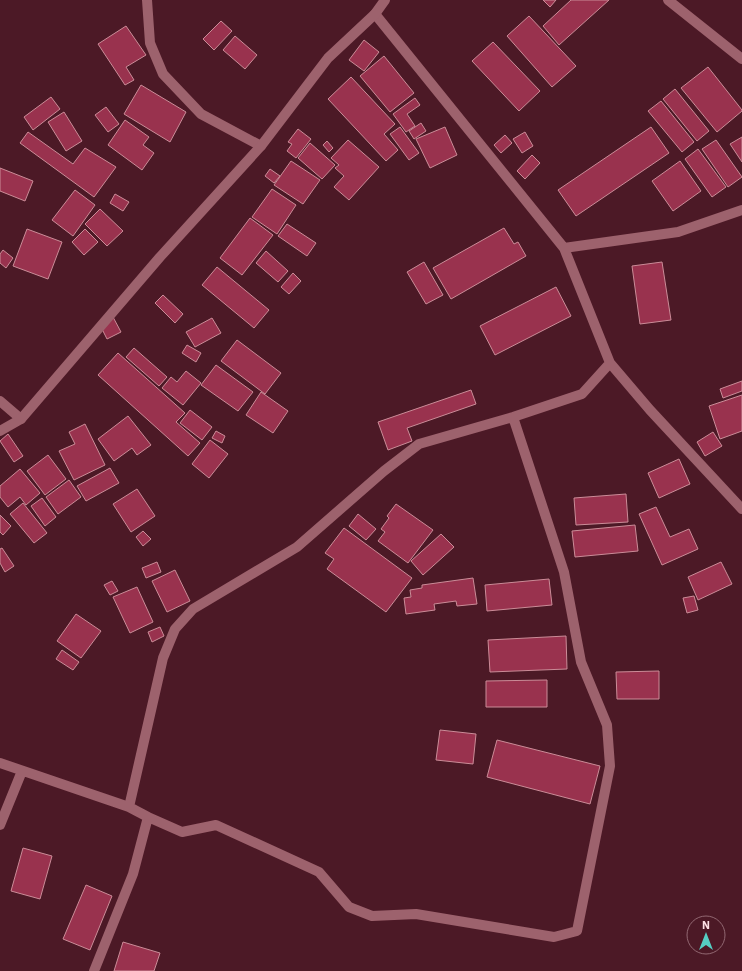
<svg xmlns="http://www.w3.org/2000/svg" width="742" height="971" viewBox="0 0 742 971" font-family="'IBM Plex Sans',sans-serif">
<rect width="100%" height="100%" fill="#4c1926"/>
<path fill="#99324e" stroke="#cb8c98" d="M543,0h13l-6,7z
M571,0h38l-50,45 -16,-19z
M529,16l47,50 -24,21 -45,-51z
M221,21l11,10 -18,19 -11,-11z
M126,26l20,29 -20,12 8,13 -9,5 -27,-41z
M235,36l22,19 -12,14 -22,-19z
M364,40l15,12 -15,19 -15,-11z
M493,42l47,49 -21,20 -47,-50z
M384,56l30,37 -24,19 -30,-36z
M708,67l34,43v1l-25,21 -36,-44z
M351,77l44,47 -11,10 14,16 -12,11 -58,-62z
M141,85l45,27 -16,30 -46,-28z
M675,89l34,42 -12,10 -34,-42z
M51,97l9,12 -27,21 -9,-13z
M415,98l5,7 -13,9 8,12 -9,6 -13,-18z
M661,101l33,41 -12,10 -34,-41z
M106,107l13,17 -11,8 -13,-17z
M64,112l18,29 -16,10 -18,-29z
M125,120l24,17 -6,8 11,8 -12,17 -34,-25z
M421,123l5,8 -12,8 -5,-8z
M400,127l19,26 -10,7 -19,-26z
M445,127l12,28 -27,13 -14,-29z
M651,127l18,26 -93,63 -18,-26z
M298,129l13,10 -15,19 -9,-7 5,-7 -4,-2z
M28,132l45,32 12,-16 31,19 -22,30 -74,-54z
M525,132l8,14 -11,7 -9,-14z
M505,135l7,8 -11,10 -7,-8z
M742,137v25l-12,-18z
M348,140l31,27 -30,33 -15,-13 10,-11 -9,-8 4,-3 -8,-7z
M716,140l26,37 -14,10 -26,-38z
M327,141l6,7 -4,4 -6,-7z
M310,143l25,22 -13,14 -24,-21z
M698,149l28,38 -14,10 -27,-38z
M532,155l8,8 -15,16 -8,-8z
M291,161l29,19 -17,24 -29,-19z
M680,161l21,30 -28,20 -21,-30z
M0,168l33,13 -8,20 -25,-10z
M270,169l10,7 -6,7 -9,-7z
M272,189l24,16 -19,29 -25,-17z
M75,190l20,15 -22,31 -21,-16z
M115,194l14,8 -6,9 -13,-8z
M100,209l23,22 -16,15 -22,-22z
M250,218l23,17 -31,40 -22,-17z
M287,224l29,19 -9,13 -29,-20z
M504,228l10,16 4,-2 8,14 -75,43 -18,-31z
M27,229l35,13 -14,37 -35,-13z
M85,229l13,13 -14,13 -12,-13z
M3,250l10,8 -7,10 -6,-5v-9z
M266,251l22,20 -10,11 -22,-19z
M424,262l19,33 -17,9 -19,-32z
M662,262l9,58 -31,4 -8,-58z
M217,267l52,43 -15,18 -52,-43z
M293,273l8,8 -12,13 -8,-7z
M556,287l15,29 -76,39 -15,-29z
M163,295l20,19 -8,9 -20,-20z
M113,317l8,15 -14,7 -8,-16z
M212,318l9,15 -26,14 -9,-15z
M237,340l44,33 -16,21 -44,-33z
M187,345l14,8 -5,9 -14,-9z
M134,348l33,29 -8,9 -33,-29z
M118,353l67,60 -9,9 24,21 -12,13 -90,-81z
M216,365l37,27 -15,19 -37,-26z
M186,371l15,12 -18,22 -21,-17 9,-11 6,5z
M742,381v10l-19,7 -3,-9z
M471,390l5,14 -69,24 5,13 -24,9 -10,-28z
M261,392l27,19 -15,22 -27,-18z
M742,395v36l-22,8 -11,-33z
M190,410l22,17 -10,13 -22,-17z
M128,416l23,29 -14,10 -5,-7 -18,13 -16,-22z
M85,424l20,41 -31,15 -15,-29 16,-7 -6,-12z
M216,431l9,5 -3,7 -10,-5z
M713,432l9,14 -17,10 -8,-14z
M8,434l15,22 -9,6 -14,-21z
M210,440l18,14 -19,24 -17,-14z
M48,455l18,24 -21,16 -18,-24z
M679,459l11,25 -31,14 -11,-25z
M110,468l9,15 -33,18 -9,-15z
M20,469l20,24 -14,12 -6,-8 -12,10 -8,-10v-11z
M69,480l12,17 -23,17 -12,-17z
M137,489l18,27 -24,16 -18,-28z
M626,494l2,28 -52,3 -2,-27z
M42,498l14,19 -11,9 -14,-20z
M23,503l24,30 -13,10 -24,-29z
M396,504l37,26 -25,33 -30,-22 7,-9 -4,-3 8,-11 -2,-2z
M656,507l14,30 19,-8 9,20 -36,16 -23,-51z
M358,514l18,15 -10,11 -17,-14z
M0,515l11,11 -8,9 -3,-3z
M635,525l3,26 -63,6 -3,-26z
M344,528l68,50 -26,34 -59,-43 7,-10 -9,-6z
M143,531l8,8 -8,7 -7,-9z
M441,534l13,13 -31,28 -12,-14z
M2,548l12,18 -9,6 -5,-9v-14z
M157,562l4,10 -15,6 -4,-10z
M721,562l11,22 -34,16 -10,-23z
M175,570l15,31 -23,11 -15,-31z
M473,578l4,26 -20,2 -1,-5 -22,3 1,6 -29,4 -2,-16 7,-1 -1,-7 12,-2v-3z
M549,579l3,26 -65,6 -2,-26z
M112,581l6,10 -8,4 -6,-10z
M137,587l16,35 -23,11 -17,-36z
M694,596l4,14 -11,3 -4,-15z
M76,614l25,17 -20,27 -24,-17z
M160,627l4,9 -12,6 -4,-10z
M566,636l1,33 -77,3 -2,-32z
M62,650l17,12 -6,8 -17,-11z
M659,671v28h-42l-1,-27z
M547,680v27h-61v-26z
M440,730l36,4 -3,30 -37,-4z
M497,740l103,26 -10,38 -103,-27z
M23,848l29,8 -12,43 -29,-8z
M86,885l26,11 -22,54 -27,-11z
M123,942l37,11 -6,18h-40z"/>
<g fill="none" stroke-linecap="round" stroke-linejoin="round">
<path stroke="#9d626d" stroke-width="10" d="M147,0l3,43 13,31 38,40 60,32
M668,0l74,59
M375,14l189,234 114,-16 64,-22
M564,248l46,115 40,47 92,99
M0,401l21,18
M0,763l129,44 19,10 -15,57 -39,97
M129,807l34,-149 12,-29 18,-20 104,-62 87,-76 35,-27 94,-27 69,-23 28,-31
M148,817l34,15 34,-7 103,47 30,35 23,9 44,-2 138,23 23,-6 33,-165 -3,-41 -26,-63 -17,-90 -51,-155
M0,825l22,-54"/>
<path stroke="#9d626d" stroke-width="10" d="M0,431l21,-12 139,-162 101,-111 67,-88 47,-44 10,-14"/>
</g>
<g transform="translate(706 935)"><circle r="19" fill="#4c1926" stroke="#926872"/>
<path d="M0-3L7 15L0 10L-7 15Z" fill="#56cec3"/>
<text y="-6" font-size="11" font-weight="bold" text-anchor="middle" fill="#fbdfe4">N</text>
</g>
</svg>
